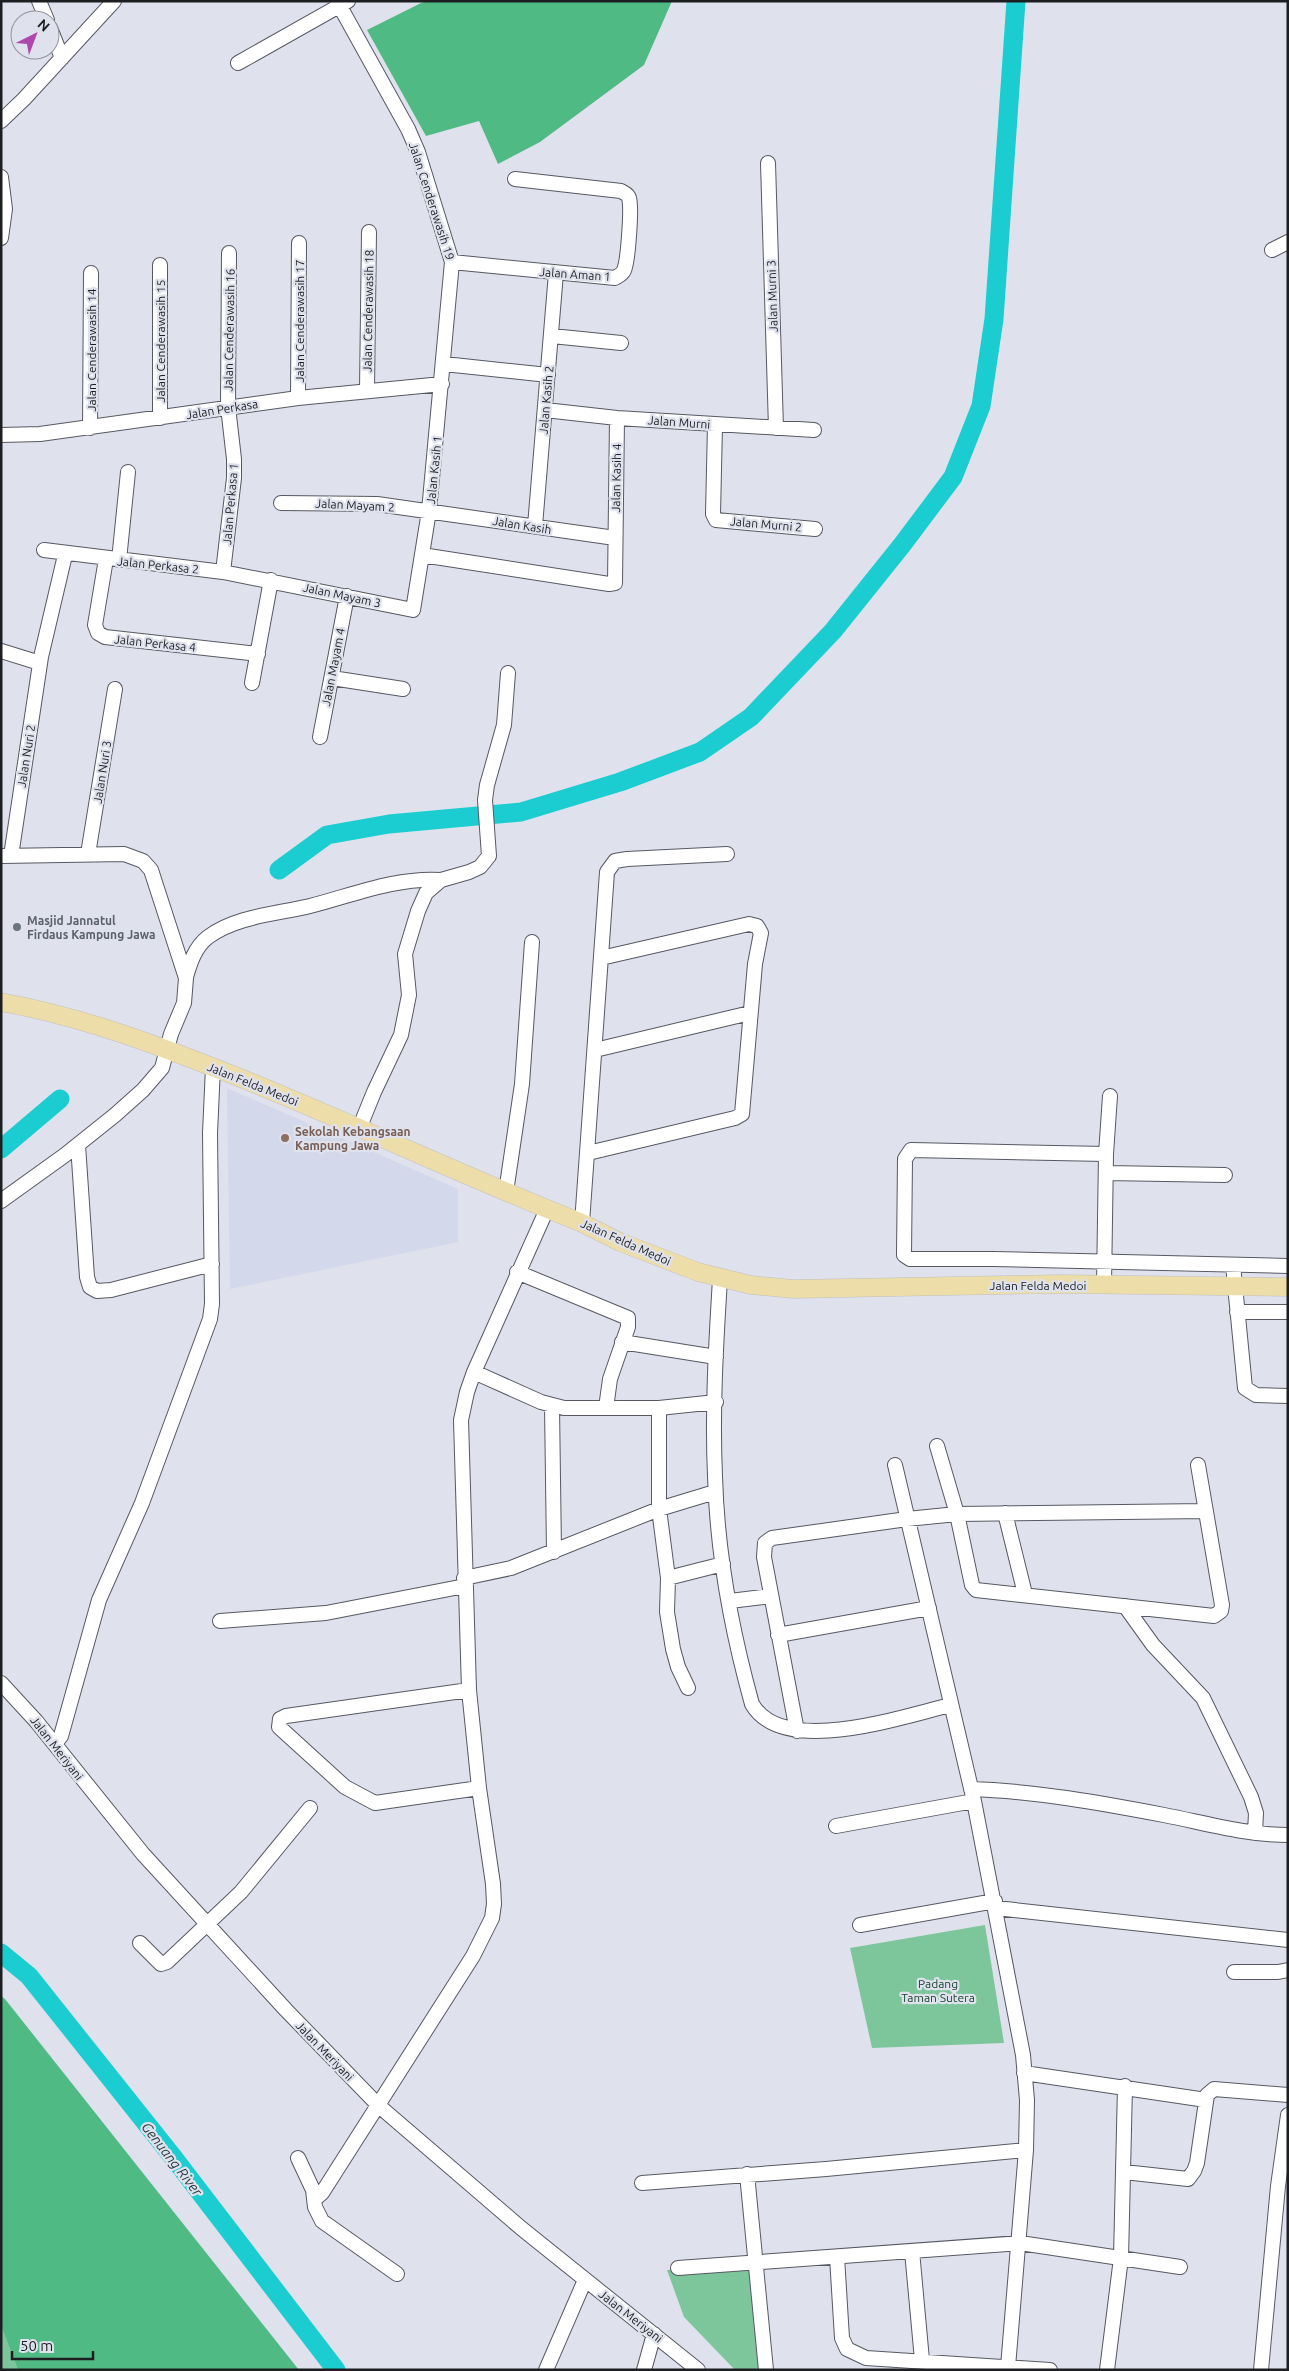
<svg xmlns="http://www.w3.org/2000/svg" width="1289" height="2371" viewBox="0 0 1289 2371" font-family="Ubuntu,sans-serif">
<rect width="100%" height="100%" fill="#dfe2ed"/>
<path fill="#d3d8ea" d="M227,1088l231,101v53l-228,47z"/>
<path fill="#7dc69c" d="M985,1925l19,118 -132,5 -22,-100z
M757,2262l9,108h-31l-51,-53 -17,-47z
M1,2326l17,44h-17z"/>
<path fill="#50ba84" d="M425,1h247l-28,64 -104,77 -42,22 -19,-43 -53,15 -59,-106z
M1,1996l4,3 294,371h-281l-17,-44z"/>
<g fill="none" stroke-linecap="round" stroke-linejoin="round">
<path stroke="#1bcdd0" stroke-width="19" d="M279,870l48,-35 62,-11 132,-12 99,-30 80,-30 51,-35 82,-86 69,-86 51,-68 28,-71 13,-87 22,-318
M1,1149l59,-50
M1,1953l28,23 144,181 163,213"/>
<g stroke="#565962" stroke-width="16">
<path id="minor" d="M39,1l8,19
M50,28l12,30
M238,63l110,-62
M1,121l23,-22 90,-98
M768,163l8,265
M1,177l4,32 -4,29
M1272,250l16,-8
M452,262l163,16c5,-3 9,-5 10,-11 3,-10 7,-59 4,-69 -1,-4 -5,-5 -8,-7l-106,-12
M160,265v153
M552,336l69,7
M444,364l104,11
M367,390l2,-158
M298,398l1,-155
M545,410l72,8 197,12
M715,425l-2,89 3,6 99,9
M90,428l1,-155
M1,435l39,-1 258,-36 144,-14
M281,503l96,1 238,34
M535,526l21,-253
M44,550l179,22 190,38 16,-99 23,-249 -34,-110 -10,-23 -71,-128
M422,555l187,29 6,-1 2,-165
M106,559l-11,66 3,8 7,4 153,17
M119,560l9,-88
M223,572l11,-94v-19l-6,-52 1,-154
M1,651l39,12
M332,678l71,11
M252,683l19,-103
M320,737l27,-141
M88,854l27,-165
M1,856l123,-2 19,7 8,9 35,108 -2,25 -13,31 -9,34 -19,22 -28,25 -50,40 -64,46
M11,856l30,-199 24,-102
M186,977c4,-14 9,-30 22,-40 28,-21 69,-23 102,-31 43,-11 86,-29 131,-26
M595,1050l155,-37
M359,1129l15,-37 27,-57 8,-40 -4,-41 13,-43 8,-18 15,-13 28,-8 11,-5 9,-11 -4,-56 2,-15 17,-60 4,-52
M78,1145l9,132 3,10 7,4 14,-1 101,-26
M588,1153l147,-35 7,-4 13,-150 6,-31 -4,-7 -8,-2 -148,34
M1106,1154l-195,-4 -6,9 -1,96 6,4h83l295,7
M1106,1173l119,2
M506,1192l16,-108 10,-142
M582,1223l25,-351 8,-11 12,-2 100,-5
M1233,1265l12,123 11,7 32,1
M517,1272l111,46v9l-18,52 -4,29
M720,1279c-4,65 -8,132 -5,197 2,75 17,156 37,228 31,54 151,12 199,1
M1104,1285l2,-131 4,-58
M1237,1312h51
M622,1342l94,15
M474,1372l67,30 23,6h95l57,-6
M552,1406l2,146
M659,1408v101l9,69 -1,34 6,37 5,18 10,21
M937,1446l20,68 15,71 4,5 238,26 7,-5 1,-6 -24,-140
M895,1465l79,336 49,254 4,45 -1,50 -18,217
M1005,1513l20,81
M464,1578l47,-10 148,-59 56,-17
M668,1578l55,-14
M730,1601l41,-5
M1125,1606l28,39 50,53 48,99 5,16 -1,20
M220,1621l106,-8 139,-27
M778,1635l151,-27
M1,1683l35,38 107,133 143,156 93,96 142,122 177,142
M469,1690l-183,26 -6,3 -1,8 66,60 30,16 104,-15
M797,1731l-33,-174 1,-14 7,-5 135,-19 50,-5 249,-3
M55,1744l6,-8 38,-136 43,-97 68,-184 2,-15 -2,-171 3,-66
M971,1789c64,2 130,14 193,26 41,8 82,20 124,20
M836,1826l138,-25
M996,1908l292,32
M860,1925l135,-24
M140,1943l21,21 6,-2 74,-70 69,-84
M1234,1972h44l10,-2
M1024,2073l182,27
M298,2158l15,32 2,17 7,14 75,53
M1124,2172l64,7 6,-8 3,-8 10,-68 7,-6 74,6
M747,2174l19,196
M642,2183l184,-14 200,-19
M315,2199l7,-6 151,-237 19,-38 2,-14 -1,-20 -14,-96 -10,-98 -8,-270 6,-28 7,-20 73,-163
M912,2251l10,109
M837,2257l5,81 5,11 19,9 184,12
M678,2268l342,-25 160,24
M546,2370l39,-90
M644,2370l10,-36
M1107,2370l14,-112 4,-172
M1261,2370l17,-184 10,-71"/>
</g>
<g stroke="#c0c0c1" stroke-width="19">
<path id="major" d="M1,1002c84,15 164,46 242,77 114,46 225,99 339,144l38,19 78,30 53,13 42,4 268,-5 227,3"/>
</g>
<use href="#minor" stroke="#fff" stroke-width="14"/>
<use href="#major" stroke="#eddda8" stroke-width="18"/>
</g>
<circle fill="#6b7280" stroke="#dfe2ed" stroke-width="2" cx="17" cy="927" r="5"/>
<circle fill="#8d6e63" stroke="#dfe2ed" stroke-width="2" cx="285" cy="1138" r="5"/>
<g text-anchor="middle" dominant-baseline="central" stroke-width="4.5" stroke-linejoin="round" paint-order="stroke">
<g font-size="12" fill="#1d1e21" stroke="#dfe2ed">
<text transform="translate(432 201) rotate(72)">Jalan Cenderawasih 19</text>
<text transform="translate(575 274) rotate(4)">Jalan Aman 1</text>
<text transform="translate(772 296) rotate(-92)">Jalan Murni 3</text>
<text transform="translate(368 311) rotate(-89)">Jalan Cenderawasih 18</text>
<text transform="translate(299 321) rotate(-90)">Jalan Cenderawasih 17</text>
<text transform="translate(229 330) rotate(-89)">Jalan Cenderawasih 16</text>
<text transform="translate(160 341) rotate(-90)">Jalan Cenderawasih 15</text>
<text transform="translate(91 350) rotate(-90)">Jalan Cenderawasih 14</text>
<text transform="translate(546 400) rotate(-85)">Jalan Kasih 2</text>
<text transform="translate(222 409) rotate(-9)">Jalan Perkasa</text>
<text transform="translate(679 422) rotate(4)">Jalan Murni</text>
<text transform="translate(434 470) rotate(-84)">Jalan Kasih 1</text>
<text transform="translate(616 478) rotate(-89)">Jalan Kasih 4</text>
<text transform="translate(230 504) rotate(-85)">Jalan Perkasa 1</text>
<text transform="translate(355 505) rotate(3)">Jalan Mayam 2</text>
<text transform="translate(766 524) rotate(5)">Jalan Murni 2</text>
<text transform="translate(522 525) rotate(9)">Jalan Kasih</text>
<text transform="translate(158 565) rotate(6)">Jalan Perkasa 2</text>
<text transform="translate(342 595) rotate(12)">Jalan Mayam 3</text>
<text transform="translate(155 643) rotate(6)">Jalan Perkasa 4</text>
<text transform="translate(333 667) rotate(-79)">Jalan Mayam 4</text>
<text transform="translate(26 756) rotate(-81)">Jalan Nuri 2</text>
<text transform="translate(102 772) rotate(-81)">Jalan Nuri 3</text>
<text transform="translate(253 1084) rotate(22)">Jalan Felda Medoi</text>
<text transform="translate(626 1242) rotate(24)">Jalan Felda Medoi</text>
<text x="1038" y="1285">Jalan Felda Medoi</text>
<text transform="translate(57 1748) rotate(52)">Jalan Meriyani</text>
<text transform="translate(325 2051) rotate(46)">Jalan Meriyani</text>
<text transform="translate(631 2316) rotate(38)">Jalan Meriyani</text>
</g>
<g font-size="12" font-weight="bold" fill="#5b616d" stroke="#dfe2ed" text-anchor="start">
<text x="27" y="920">Masjid Jannatul<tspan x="27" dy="14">Firdaus Kampung Jawa</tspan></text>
</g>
<g font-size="12" font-weight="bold" fill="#785e54" stroke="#dfe2ed" text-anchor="start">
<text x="295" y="1131">Sekolah Kebangsaan<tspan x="295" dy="14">Kampung Jawa</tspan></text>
</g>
<g font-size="12" fill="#19452e" stroke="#dfe2ed">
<text x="938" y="1983">Padang<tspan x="938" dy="14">Taman Sutera</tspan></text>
</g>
<g font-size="14" font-style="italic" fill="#1e3738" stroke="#dfe2ed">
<text transform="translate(172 2159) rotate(52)">Genuang River</text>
</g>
</g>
<rect width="1289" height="2371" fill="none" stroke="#1d1e21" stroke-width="5"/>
<g transform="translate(35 35) rotate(42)"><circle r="24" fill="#dfe2ed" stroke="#91949b"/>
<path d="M0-4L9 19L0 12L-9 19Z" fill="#ae48ad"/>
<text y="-8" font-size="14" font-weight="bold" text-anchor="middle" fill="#1d1e21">N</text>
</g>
<path d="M12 2351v8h81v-8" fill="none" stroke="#1d1e21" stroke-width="2.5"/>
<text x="20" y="2351" font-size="15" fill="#1d1e21" stroke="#dfe2ed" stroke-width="4" paint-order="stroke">50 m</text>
</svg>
